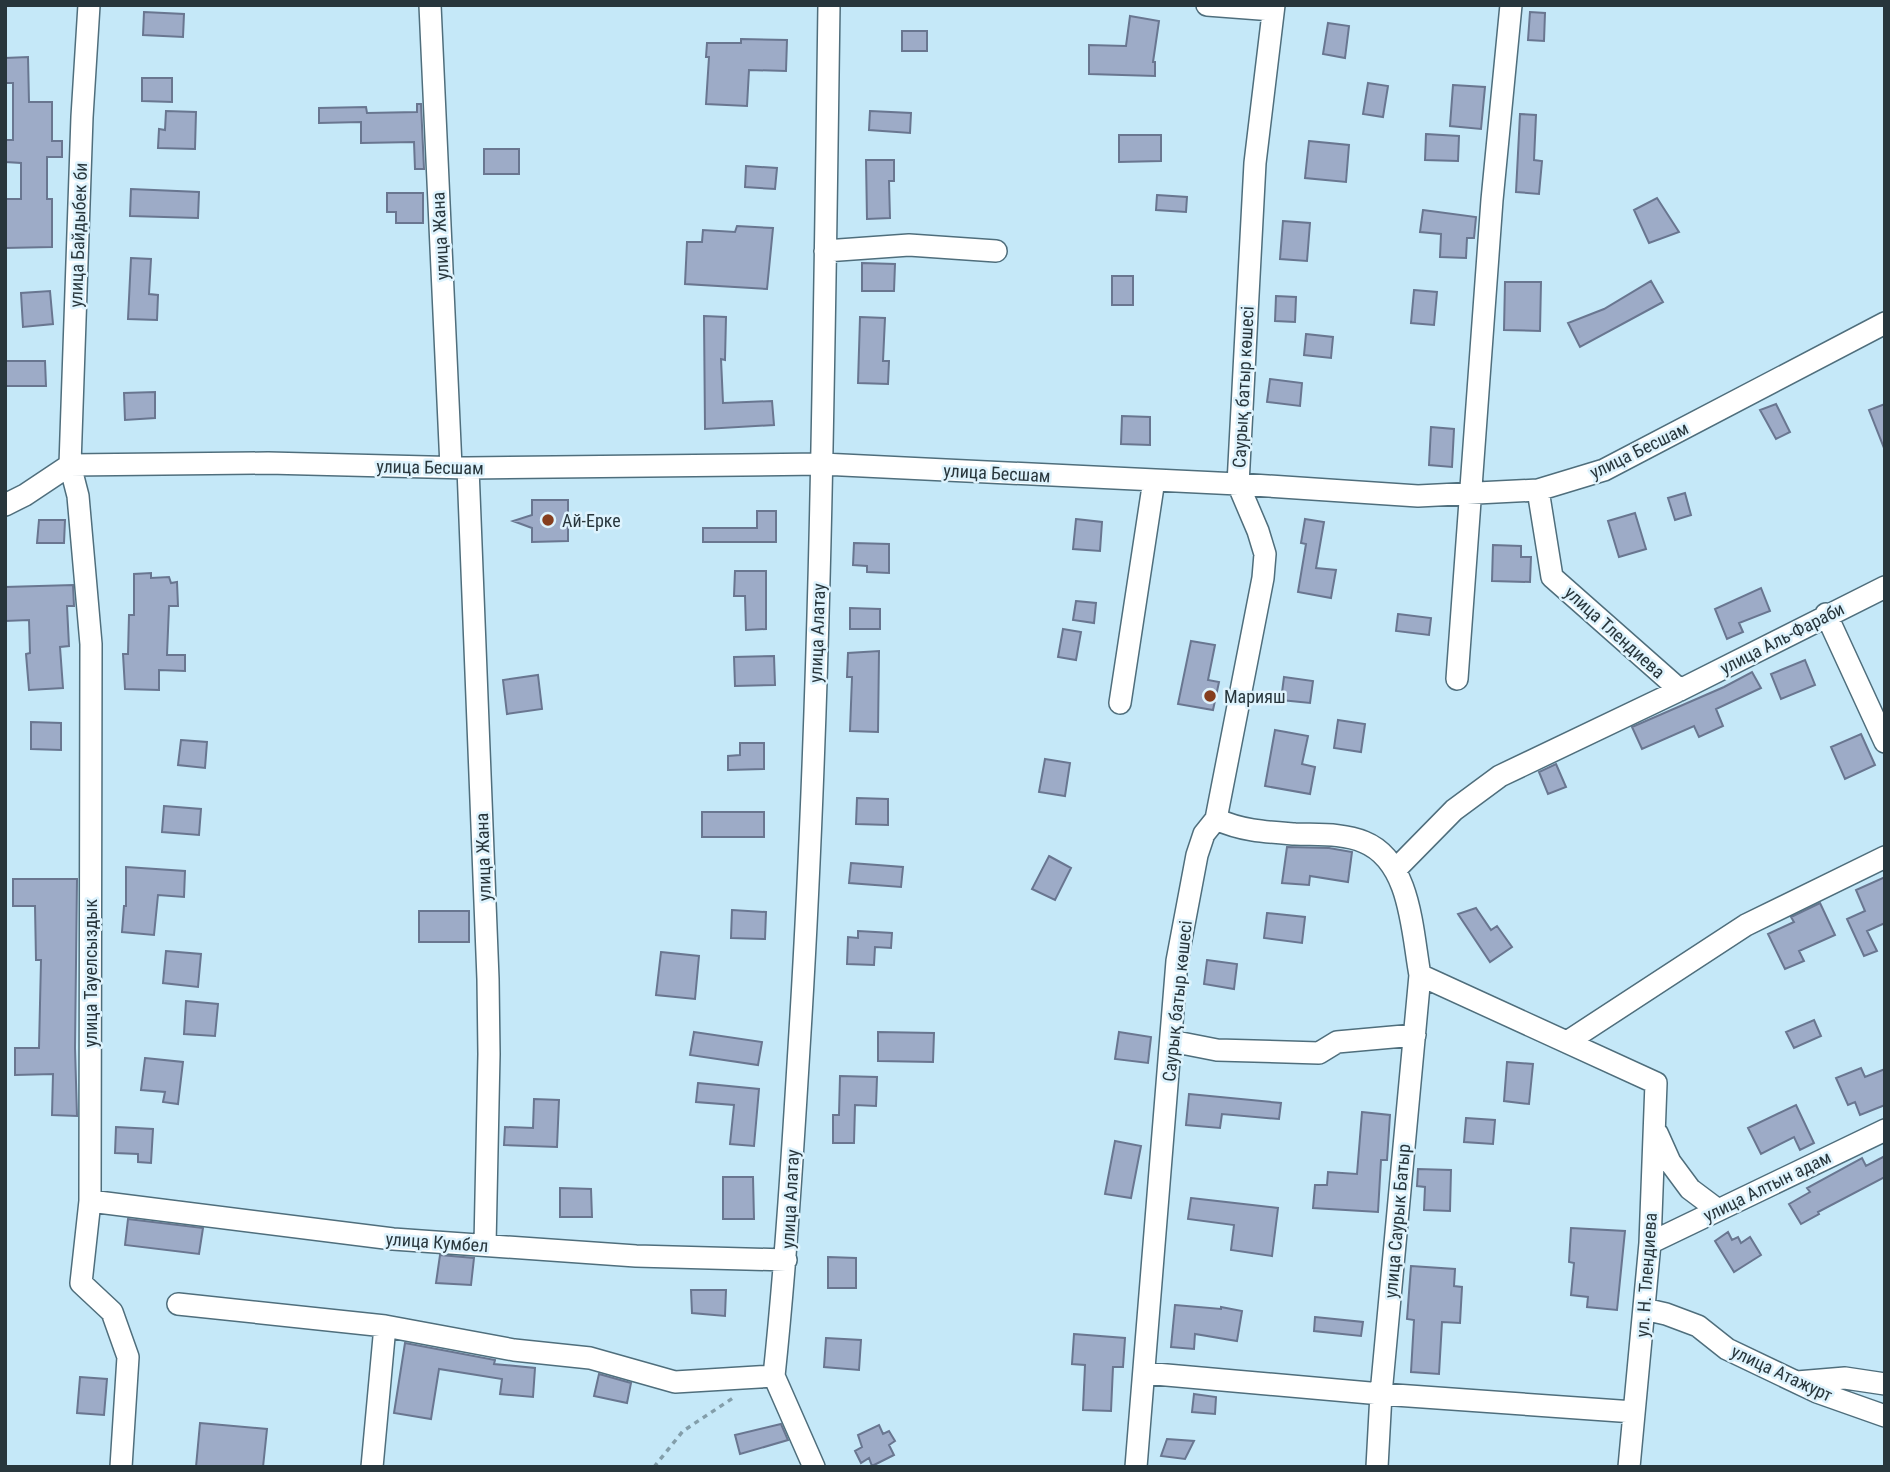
<svg xmlns="http://www.w3.org/2000/svg" width="1890" height="1472" viewBox="0 0 1890 1472" font-family="'Roboto Condensed',sans-serif">
<rect width="100%" height="100%" fill="#c5e8f8"/>
<path fill="#9dabc7" stroke="#697690" stroke-width="2" d="M144,12l40,2 -1,23 -40,-2z
M1530,12l15,1 -1,28 -16,-1z
M1130,16l29,5 -6,41h2v14l-66,-2v-29l37,1z
M1328,23l21,3 -4,32 -22,-4z
M902,31h25v20h-25z
M741,39l46,1 -1,31 -37,-1 -2,36 -41,-2 3,-47h-3l1,-14h34z
M28,57l1,45h23v39h10v16h-15v42h5v48l-47,1v-49h16v-36l-15,-1v-22h7v-57h-8v-25z
M142,78h30v24l-30,-1z
M1368,83l20,3 -5,31 -20,-3z
M1453,85l32,2 -4,42 -31,-3z
M417,104h4l3,65h-9l-1,-27 -53,1v-21l-42,1v-15l47,-1 1,6 50,-1z
M166,111l30,1 -1,37 -37,-1 1,-19 6,1z
M870,111l41,2 -1,20 -41,-3z
M1520,114l16,1 -2,45 8,1 -3,33 -23,-2z
M1426,134l33,2 -1,25 -33,-1z
M1119,135h42v26l-42,1z
M1309,141l40,4 -3,37 -41,-4z
M484,149h35v25h-35z
M866,160h28v21h-5l1,37 -23,1z
M746,166l31,2 -2,21 -30,-2z
M131,189l68,3 -1,26 -68,-2z
M387,193h36v30h-27v-11h-9z
M1157,195l30,2 -1,15 -30,-2z
M1657,198l22,34 -30,11 -15,-33z
M1423,210l53,7 -2,21h-7l-1,20 -26,-1 1,-23 -21,-2z
M1283,221l27,2 -3,38 -27,-2z
M737,226l36,2 -6,61 -82,-5 2,-42h15l1,-12 32,2z
M131,258l20,1 -2,35 9,1 -1,25 -29,-1z
M862,263l33,1 -1,27h-32z
M1112,276h21v29h-21z
M1651,281l12,21 -83,45 -12,-24 36,-14z
M1505,282h36l-1,49 -36,-1z
M1414,290l23,2 -3,33 -23,-2z
M50,291l3,33 -30,3 -2,-34z
M1276,296l20,1 -1,25 -20,-1z
M704,316l22,1 -1,43 -4,-1 2,44 49,-2 2,24 -69,4z
M860,317l25,1 -2,43h6l-1,23 -30,-1z
M1306,334l27,3 -2,21 -27,-3z
M5,361h40l1,25h-41z
M1270,379l32,4 -2,23 -33,-4z
M155,392v26l-30,2 -1,-27z
M1776,404l14,28 -14,7 -16,-29z
M1885,404v44h-1l-15,-38z
M1122,416l28,1v28l-29,-1z
M1431,427l23,2 -2,38 -23,-2z
M1685,493l6,22 -16,5 -7,-22z
M532,500h36v41l-36,1v-14l-19,-7 19,-6z
M757,511h19v31h-73v-14h54z
M1635,513l11,36 -27,8 -11,-36z
M1076,519l26,3 -2,29 -27,-2z
M1305,519l19,3 -8,46 20,2 -5,28 -33,-6 8,-48 -5,-1z
M39,520h26l-1,23h-27z
M854,543l35,1v29l-22,-1v-6l-14,-1z
M1493,545l28,1v11h10l-1,25 -38,-1z
M735,571h31v58l-20,1 -1,-34h-11z
M151,573v5l18,-1 2,6 6,-1 1,24h-9l-2,49h18v16l-26,-1v20l-34,-1 -2,-35h5l1,-39h5v-41z
M73,585l1,21h-7l2,40 -9,1 3,41 -34,2 -3,-36 4,-1 -1,-33 -24,1v-34z
M1761,588l9,23 -31,12 4,9 -16,7 -12,-30z
M1076,601l20,2 -2,20 -21,-3z
M850,608l30,1v20h-30z
M1398,614l33,4 -2,17 -33,-4z
M1063,629l18,3 -5,28 -18,-3z
M1191,641l24,4 -7,35 11,2 -6,28 -35,-6z
M879,651l-1,81 -28,-1 2,-54h-5l1,-24z
M774,656l1,29 -40,1 -1,-29z
M1805,660l10,25 -34,14 -10,-25z
M1752,672l9,16 -45,21 7,17 -24,11 -5,-11 -52,23 -10,-22 92,-40z
M538,675l4,34 -35,5 -4,-34z
M1284,677l29,4 -3,22 -29,-3z
M1338,720l27,4 -4,28 -27,-4z
M31,722l30,1v27l-30,-1z
M1275,730l33,6 -6,28 13,3 -5,27 -45,-8z
M1861,734l14,31 -30,14 -14,-32z
M181,740l26,2 -2,26 -27,-3z
M740,743h24v26l-36,1v-14l12,-1z
M1045,759l25,4 -5,33 -26,-4z
M1556,764l10,23 -18,7 -9,-22z
M857,798l31,1v26l-32,-1z
M164,806l37,3 -2,26 -37,-3z
M702,812h62v25h-62z
M1287,847l42,1 23,4 -4,30 -38,-6 -1,9 -27,-2z
M1049,856l22,12 -16,32 -23,-11z
M851,863l52,4 -2,20 -52,-4z
M126,867l59,4 -1,26 -26,-2 -4,40 -32,-3 2,-26h2z
M1885,877v46l-18,8 10,20 -13,5 -17,-37 18,-8 -9,-21z
M13,879h64l-2,169 2,68 -25,-1 1,-41 -38,1v-27h24l2,-88h-5l-1,-54h-22z
M1820,903l15,32 -36,16 5,10 -19,8 -17,-35 26,-12 -3,-5z
M1476,908l15,22 6,-4 15,21 -22,15 -32,-48z
M732,910l34,2 -1,27 -34,-1z
M419,911h50v31h-50z
M1267,913l38,4 -3,26 -38,-5z
M858,931l34,2 -1,15 -16,-1 -1,18 -27,-1 1,-27 10,1z
M166,951l35,3 -3,33 -35,-4z
M661,952l38,4 -4,43 -39,-4z
M1207,960l30,4 -3,25 -30,-5z
M186,1001l32,3 -3,32 -31,-2z
M1814,1020l7,16 -27,12 -8,-16z
M694,1032l68,10 -4,23 -68,-10z
M878,1032l56,1 -1,29 -55,-1z
M1119,1032l32,5 -3,26 -33,-4z
M145,1058l38,4 -5,42 -15,-2 2,-10 -24,-2z
M1507,1062l26,2 -4,40 -25,-3z
M1861,1068l4,9 20,-8v36l-25,10 -5,-13 -7,3 -12,-27z
M840,1076l37,1 -1,29 -21,-1 -1,38h-21v-28h6z
M698,1083l61,6 -5,57 -24,-2 4,-39 -38,-3z
M1189,1094l92,9 -2,16 -57,-5 -2,14 -34,-3z
M534,1099l25,1 -2,47 -53,-2 1,-18 28,1z
M1796,1105l18,38 -14,7 -6,-13 -33,17 -13,-26z
M1362,1112l28,3 -3,45h-6l-3,52 -65,-4 2,-23h12l1,-13 29,2z
M1466,1118l29,2 -2,24 -29,-2z
M116,1127l37,2 -2,34 -13,-1v-8l-23,-1z
M1115,1141l26,5 -10,52 -26,-4z
M1885,1156v21l-67,35 1,2 -18,10 -12,-20 21,-12 -3,-4 55,-30 4,8z
M1418,1169l33,1 -1,41 -26,-1 1,-23 -8,-1z
M723,1177h30l1,42h-31z
M560,1188l31,1 1,28h-32z
M1191,1198l87,10 -6,48 -41,-6 3,-25 -46,-6z
M128,1219l75,9 -4,26 -74,-9z
M1571,1228l54,3 -8,79 -30,-3 1,-10 -17,-2 3,-32 -5,-1z
M1728,1232l4,8 6,-3 3,6 9,-6 11,18 -27,17 -19,-31z
M440,1255l34,3 -3,27 -35,-2z
M828,1257l28,1v30h-28z
M1411,1266l44,3 -1,17 8,1 -2,36 -18,-1 -3,52 -28,-2 3,-52 -7,-1z
M691,1290h35l-1,26 -33,-3z
M1175,1305l46,4v-2l21,4 -5,30 -42,-7 -1,15 -23,-2z
M1315,1317l48,5 -2,14 -47,-5z
M1074,1334l51,4 -2,29h-10l-2,44 -28,-1 2,-45 -13,-1z
M826,1338l35,2 -2,30 -35,-3z
M405,1343l90,17 -1,4 41,4 -2,29 -33,-3 2,-15 -63,-10 -8,50 -37,-6z
M599,1374l32,9 -4,20 -33,-7z
M80,1377l27,2 -3,36 -27,-2z
M1194,1394l22,3 -1,17 -23,-2z
M200,1423l67,6 -4,38h-67z
M781,1424l7,16 -48,14 -5,-19z
M879,1425l4,9 6,-3 6,10 -6,4 5,10 -22,11 -3,-8 -8,5 -6,-12 7,-4 -4,-12z
M1167,1439l27,2 -9,18 -24,-3z"/>
<g fill="none" stroke-linecap="round" stroke-linejoin="round">
<g stroke="#4f6e7c" stroke-width="24">
<path id="minor" d="M89,5l-7,112 -12,348 8,31 13,148 -1,557 -9,82 31,29 16,45 -7,110
M430,5l21,462
M1207,5l66,5
M825,251l84,-6 87,6
M70,465l198,-2 200,5 354,-4 416,20 180,12 120,-6 66,-20 281,-147
M468,468l20,511 1,75 -4,191
M1538,490l14,87 128,113
M5,505l20,-10 45,-30
M1826,614l59,128
M1457,679l35,-479 19,-195
M1120,703l34,-223
M1216,819c26,12 50,13 79,15 22,1 48,-1 69,8 47,19 48,90 56,133l236,108 -6,160 -21,224
M1396,869l58,-59 46,-34 180,-86 205,-103
M1171,1041l46,9 102,3 18,-11 78,-7
M1567,1042l179,-117 139,-68
M1657,1133l13,29 20,27 28,21
M90,1201l303,38 243,17 150,4
M1650,1243l235,-113
M178,1304l207,22 129,24 76,8 85,24 99,-6
M1644,1309l22,5 32,12 29,23 90,43 68,24
M1144,1373l237,21 253,18
M774,1376c12,-114 19,-229 26,-344 21,-341 24,-684 29,-1027
M774,1376l40,91
M1797,1382l48,-4 40,6
M372,1467l13,-141
M1136,1467l41,-506 20,-106 7,-21 12,-15 47,-241 2,-24 -7,-23 -20,-47 17,-321 19,-158
M1377,1467l4,-73 39,-419"/>
</g>
<path stroke="#839eaa" stroke-width="3.5" stroke-dasharray="5 5" stroke-linecap="butt" d="M654,1467l29,-36 50,-33"/>
<use href="#minor" stroke="#fff" stroke-width="21"/>
</g>
<g fill="#863e1e" stroke="#def3fd" stroke-width="2.5">
<circle cx="548" cy="520" r="7"/>
<circle cx="1210" cy="696" r="7"/>
</g>
<g text-anchor="middle" dominant-baseline="central" stroke-width="5" stroke-linejoin="round" paint-order="stroke">
<g font-size="18" fill="#28363c" stroke="#def3fd">
<text transform="translate(78 235) rotate(-88)">улица Байдыбек би</text>
<text transform="translate(440 236) rotate(-93)">улица Жана</text>
<text transform="translate(1243 387) rotate(-87)">Саурық батыр көшесі</text>
<text transform="translate(1639 450) rotate(-26)">улица Бесшам</text>
<text transform="translate(430 467) rotate(1)">улица Бесшам</text>
<text transform="translate(997 473) rotate(3)">улица Бесшам</text>
<text transform="translate(1615 632) rotate(42)">улица Тлендиева</text>
<text transform="translate(817 633) rotate(-88)">улица Алатау</text>
<text transform="translate(1782 638) rotate(-27)">улица Аль-Фараби</text>
<text transform="translate(483 857) rotate(-92)">улица Жана</text>
<text transform="translate(90 973) rotate(-90)">улица Тауелсыздык</text>
<text transform="translate(1177 1001) rotate(-84)">Саурық батыр көшесі</text>
<text transform="translate(1767 1186) rotate(-26)">улица Алтын адам</text>
<text transform="translate(790 1199) rotate(-87)">улица Алатау</text>
<text transform="translate(1397 1221) rotate(-85)">улица Саурык Батыр</text>
<text transform="translate(437 1242) rotate(4)">улица Кумбел</text>
<text transform="translate(1646 1275) rotate(-86)">ул. Н. Тлендиева</text>
<text transform="translate(1782 1373) rotate(25)">улица Атажурт</text>
</g>
<g font-size="18" fill="#28363c" stroke="#def3fd" text-anchor="start">
<text x="562" y="520">Ай-Ерке</text>
<text x="1224" y="696">Марияш</text>
</g>
</g>
<rect width="1890" height="1472" fill="none" stroke="#28363c" stroke-width="14"/>
</svg>
